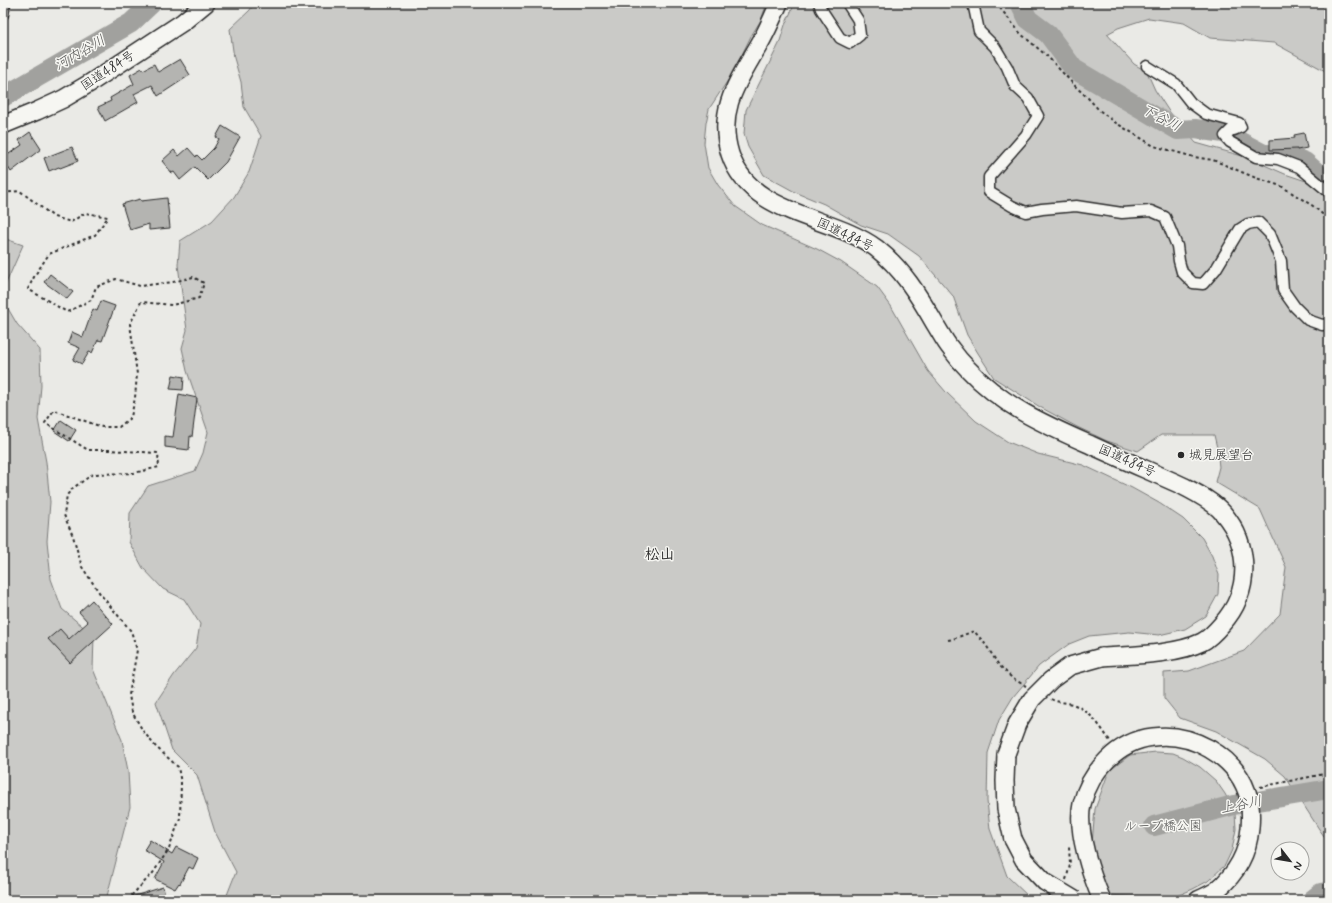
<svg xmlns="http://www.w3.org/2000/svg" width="1332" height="903" viewBox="0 0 1332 903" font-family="Mynerve,'Klee One',sans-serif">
<rect width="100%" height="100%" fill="#eaeae6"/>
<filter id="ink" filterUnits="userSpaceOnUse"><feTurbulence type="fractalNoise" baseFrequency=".025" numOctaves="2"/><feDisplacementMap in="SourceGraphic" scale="8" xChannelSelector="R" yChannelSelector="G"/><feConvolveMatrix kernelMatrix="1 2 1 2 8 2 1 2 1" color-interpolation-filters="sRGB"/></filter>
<g filter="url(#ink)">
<path fill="#cacac7" stroke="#7a7a79" d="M254,3h513l-6,17 -10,16 -17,35 -25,38 -3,14 -2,20 4,25 10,17 17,21 27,19 55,24 24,13 36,25 14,19 37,65 18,21 30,29 32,21 30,12 45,11 49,23 27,15 24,16 19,19 10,18 7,19 -1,19 -12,22 -21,13 -26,6 -30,-3 -40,4 -20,8 -30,22 -26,31 -14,23 -11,33 -1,48 3,28 17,47 25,24h-807l11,-28 -21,-40 -18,-57 -25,-25 -16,-48 18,-27 22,-27 4,-24 -16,-25 -21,-10 -20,-21 -14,-26 1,-29 18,-27 47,-15 8,-18 5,-21 -21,-61 -5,-23 5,-18 -9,-65 2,-24 32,-20 22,-24 15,-25 12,-36 -17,-29 -3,-25 -7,-24 -4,-29 20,-19z
M795,3h534v70l-55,-30 -64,-5 -26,-15 -35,-5 -31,10 -11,6 27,30 13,8 8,18 13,20 28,33 50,14 39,17 21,7 23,14v648l-10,-14 -34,-53 -20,-17 -49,-28 -36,-13 -16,-20v-25l25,-2 55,-20 36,-37 6,-47 -26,-58 -45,-27 4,-15 -2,-19 -3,-13h-53l-23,16 -31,-10 -30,-14 -37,-20 -46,-29 -16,-25 -11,-18 -14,-39 -34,-40 -31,-22 -27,-9 -37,-21 -29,-12 -31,-17 -16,-28 -4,-13 2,-24 33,-66 6,-19z
M3,238l20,7 -20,45z
M3,300l14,24 23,26 1,36 -3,33 8,43 4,40 -3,39 4,38 11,30 32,27 -1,33 29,71 6,31 2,36 -24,93h-103z
M1156,752l17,1 10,4 17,10 16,14 9,13 10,19 1,16 -4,21 -7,15 -17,16 -15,8 -21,9 -66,-3 -14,-51 3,-35 14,-38 21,-16z"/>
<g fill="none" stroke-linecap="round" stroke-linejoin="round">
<path stroke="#a1a19e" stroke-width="20" d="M1020,3l8,16 20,15 26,35 104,61 17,-1 29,4 40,21h21l20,8 24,21
M3,97l128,-74 21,-20
M1154,826l80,-21 95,-16
M1312,900l9,-7 8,-1"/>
</g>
<path fill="#b4b4b1" stroke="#2b2b2b" d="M180,59l10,16 -32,21 -6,-11 -18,9 4,8 -33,19 -7,-14 13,-6 -1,-3 24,-14 -4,-9 12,-7 1,2 11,-6 4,8z
M222,126l18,11 -14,25 -18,18 -13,-13 -15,13 -6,-8 -2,1 -10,-12 12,-11 5,6 9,-8 8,9 1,-2 5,5 12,-12 5,-9 -3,-2z
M30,132l11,17 -30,23 -3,-5 -5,3v-12l19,-13 -3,-5z
M1304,133l3,15 -10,2v-1l-27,1v-10l25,-2 -1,-3z
M72,147l6,14 -18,7 -1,-1 -10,4 -5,-13z
M167,198l3,30 -21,2v-6l-19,6 -8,-26 18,-5 1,2z
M50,274l23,18 -6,7 -23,-17z
M101,301l14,5 -13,35 -4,-1 -6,13 -3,-1 -7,12 -9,-4 7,-12 -12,-5 4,-11 11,5 10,-28 4,2z
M173,375l11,2 -1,13 -13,-1z
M179,394l18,4 -5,39 -2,-1 -1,14 -24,-3v-11l8,1z
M61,420l15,10 -7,11 -15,-10z
M92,600l21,24 -43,39 -22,-24 12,-10 9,10 19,-17 -9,-10z
M150,840l22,14 4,-7 22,11 -5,11 -4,-2 -9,17 -1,-1 -4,6 -20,-10 9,-17 -20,-12z
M163,887l3,13h-38v-2z"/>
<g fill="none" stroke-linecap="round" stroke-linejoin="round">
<g stroke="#2b2b2b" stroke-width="13">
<path id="street" d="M819,3l2,6 19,29 10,5 10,-8 -2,-15 -11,-17
M973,3l6,28 16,16 12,20 8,19 13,12 10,18 -12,19 -37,42v15l23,14 14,6 16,-3 34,-3 46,7 29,-2 14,6 12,29 2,15 3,11 11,11 10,1 13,-15 24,-40 8,-5 10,-2 12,12 11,27 2,29 12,17 13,13 14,5 7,-1
M3,14l2,-11
M1147,66l29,18 15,19 15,11 33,9 2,4 -7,3h-3l-6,6 5,6 26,15 22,2 21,8 30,25"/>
</g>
<g stroke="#2b2b2b" stroke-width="20">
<path id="highway" d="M779,3c-6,14 -12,28 -19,40 -21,37 -44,66 -30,111 20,62 101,61 146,94 26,20 43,48 59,76 5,8 10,18 16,25 5,7 11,14 17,20 34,37 78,56 123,76 30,14 61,27 92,41 13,7 30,15 40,27 28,33 28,79 -1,111 -6,7 -12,14 -20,18 -27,13 -70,13 -100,15
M3,125l34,-14 26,-12 27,-16 93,-61 23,-19
M1006,754l-1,27 1,28 7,30
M1102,900c-11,-25 -26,-70 -20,-96 8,-33 36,-63 71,-67 38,-5 81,18 94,55 4,11 4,24 3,36 -2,25 -14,46 -33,62 -5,4 -13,7 -19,10"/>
</g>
<path stroke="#2b2b2b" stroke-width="2" stroke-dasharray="3 3" stroke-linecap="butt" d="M996,3l25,31 26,22 29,31 12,11 11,12 17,13 38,23 40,11 19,3 43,18 25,8 32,20 16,14
M3,193l17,-2 34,26 17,5 14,-9 23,4 -13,18 -46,19 -14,21 -7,14 39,23 24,-12 5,-13 20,-8 24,7 33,-4 20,-5 11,6 -5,15 -27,7 -31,-3 -11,22 7,50 -2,24 -4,19 -12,10h-17l-48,-17 -9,13 43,27h20l50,3 1,14 -25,6 -41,1 -20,14 -6,7 -3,20 9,21 9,31 19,28 30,36 6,19 -8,45 3,17 11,19 12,15 23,21 3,16 -1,35 -11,31 -16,24 -22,23v4
M948,640l5,-1 21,-8 12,14 12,19 15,15 13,7
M1051,699c7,4 14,3 21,5 18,6 28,22 38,37
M1260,787l69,-14
M1066,880l4,-15 -1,-18"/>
<use href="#street" stroke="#f6f6f2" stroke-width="10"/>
<use href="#highway" stroke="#f6f6f2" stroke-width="17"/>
<g stroke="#2b2b2b" stroke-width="20" stroke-linecap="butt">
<path id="highway-bridge" d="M1006,754l11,-30 15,-25 19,-19 19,-14 32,-9
M1013,839l11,21 21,22 30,18"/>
</g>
<use href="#highway-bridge" stroke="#f6f6f2" stroke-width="17"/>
</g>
</g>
<circle fill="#2b2b2b" stroke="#f6f6f2" stroke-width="1.5" cx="1181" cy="455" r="4"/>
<g text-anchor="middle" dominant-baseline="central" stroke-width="3" stroke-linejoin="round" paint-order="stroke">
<g font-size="13" fill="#2b2b2b" stroke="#f6f6f2">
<text transform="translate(108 71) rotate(-33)">国道484号</text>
<text transform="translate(845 235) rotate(25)">国道484号</text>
<text transform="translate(1127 461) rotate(24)">国道484号</text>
</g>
<g font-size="13" fill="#2b2b2b" stroke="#f6f6f2" text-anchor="start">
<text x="1189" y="455">城見展望台</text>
</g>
<g font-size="13" fill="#535352" stroke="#f6f6f2">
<text x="1163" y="826">ループ橋公園</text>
</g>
<g font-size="14" font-style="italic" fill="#545453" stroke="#f6f6f2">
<text transform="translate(80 53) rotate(-30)">河内谷川</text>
<text transform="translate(1161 118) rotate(27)">下谷川</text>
<text transform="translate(1241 805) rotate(-11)">上谷川</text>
</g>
<g font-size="15" font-weight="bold" fill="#2b2b2b" stroke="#f6f6f2">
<text x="660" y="555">松山</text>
</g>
</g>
<rect width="1332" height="903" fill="none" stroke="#f6f6f2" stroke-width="16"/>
<rect x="8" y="8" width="1316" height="887" fill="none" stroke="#2b2b2b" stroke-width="1.5" filter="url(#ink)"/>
<g transform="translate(1290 861) rotate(121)"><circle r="19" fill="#f6f6f2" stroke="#a5a5a2"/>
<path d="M0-3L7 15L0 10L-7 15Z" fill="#2b2b2b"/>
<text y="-6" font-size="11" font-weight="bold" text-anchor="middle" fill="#2b2b2b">N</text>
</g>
</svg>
